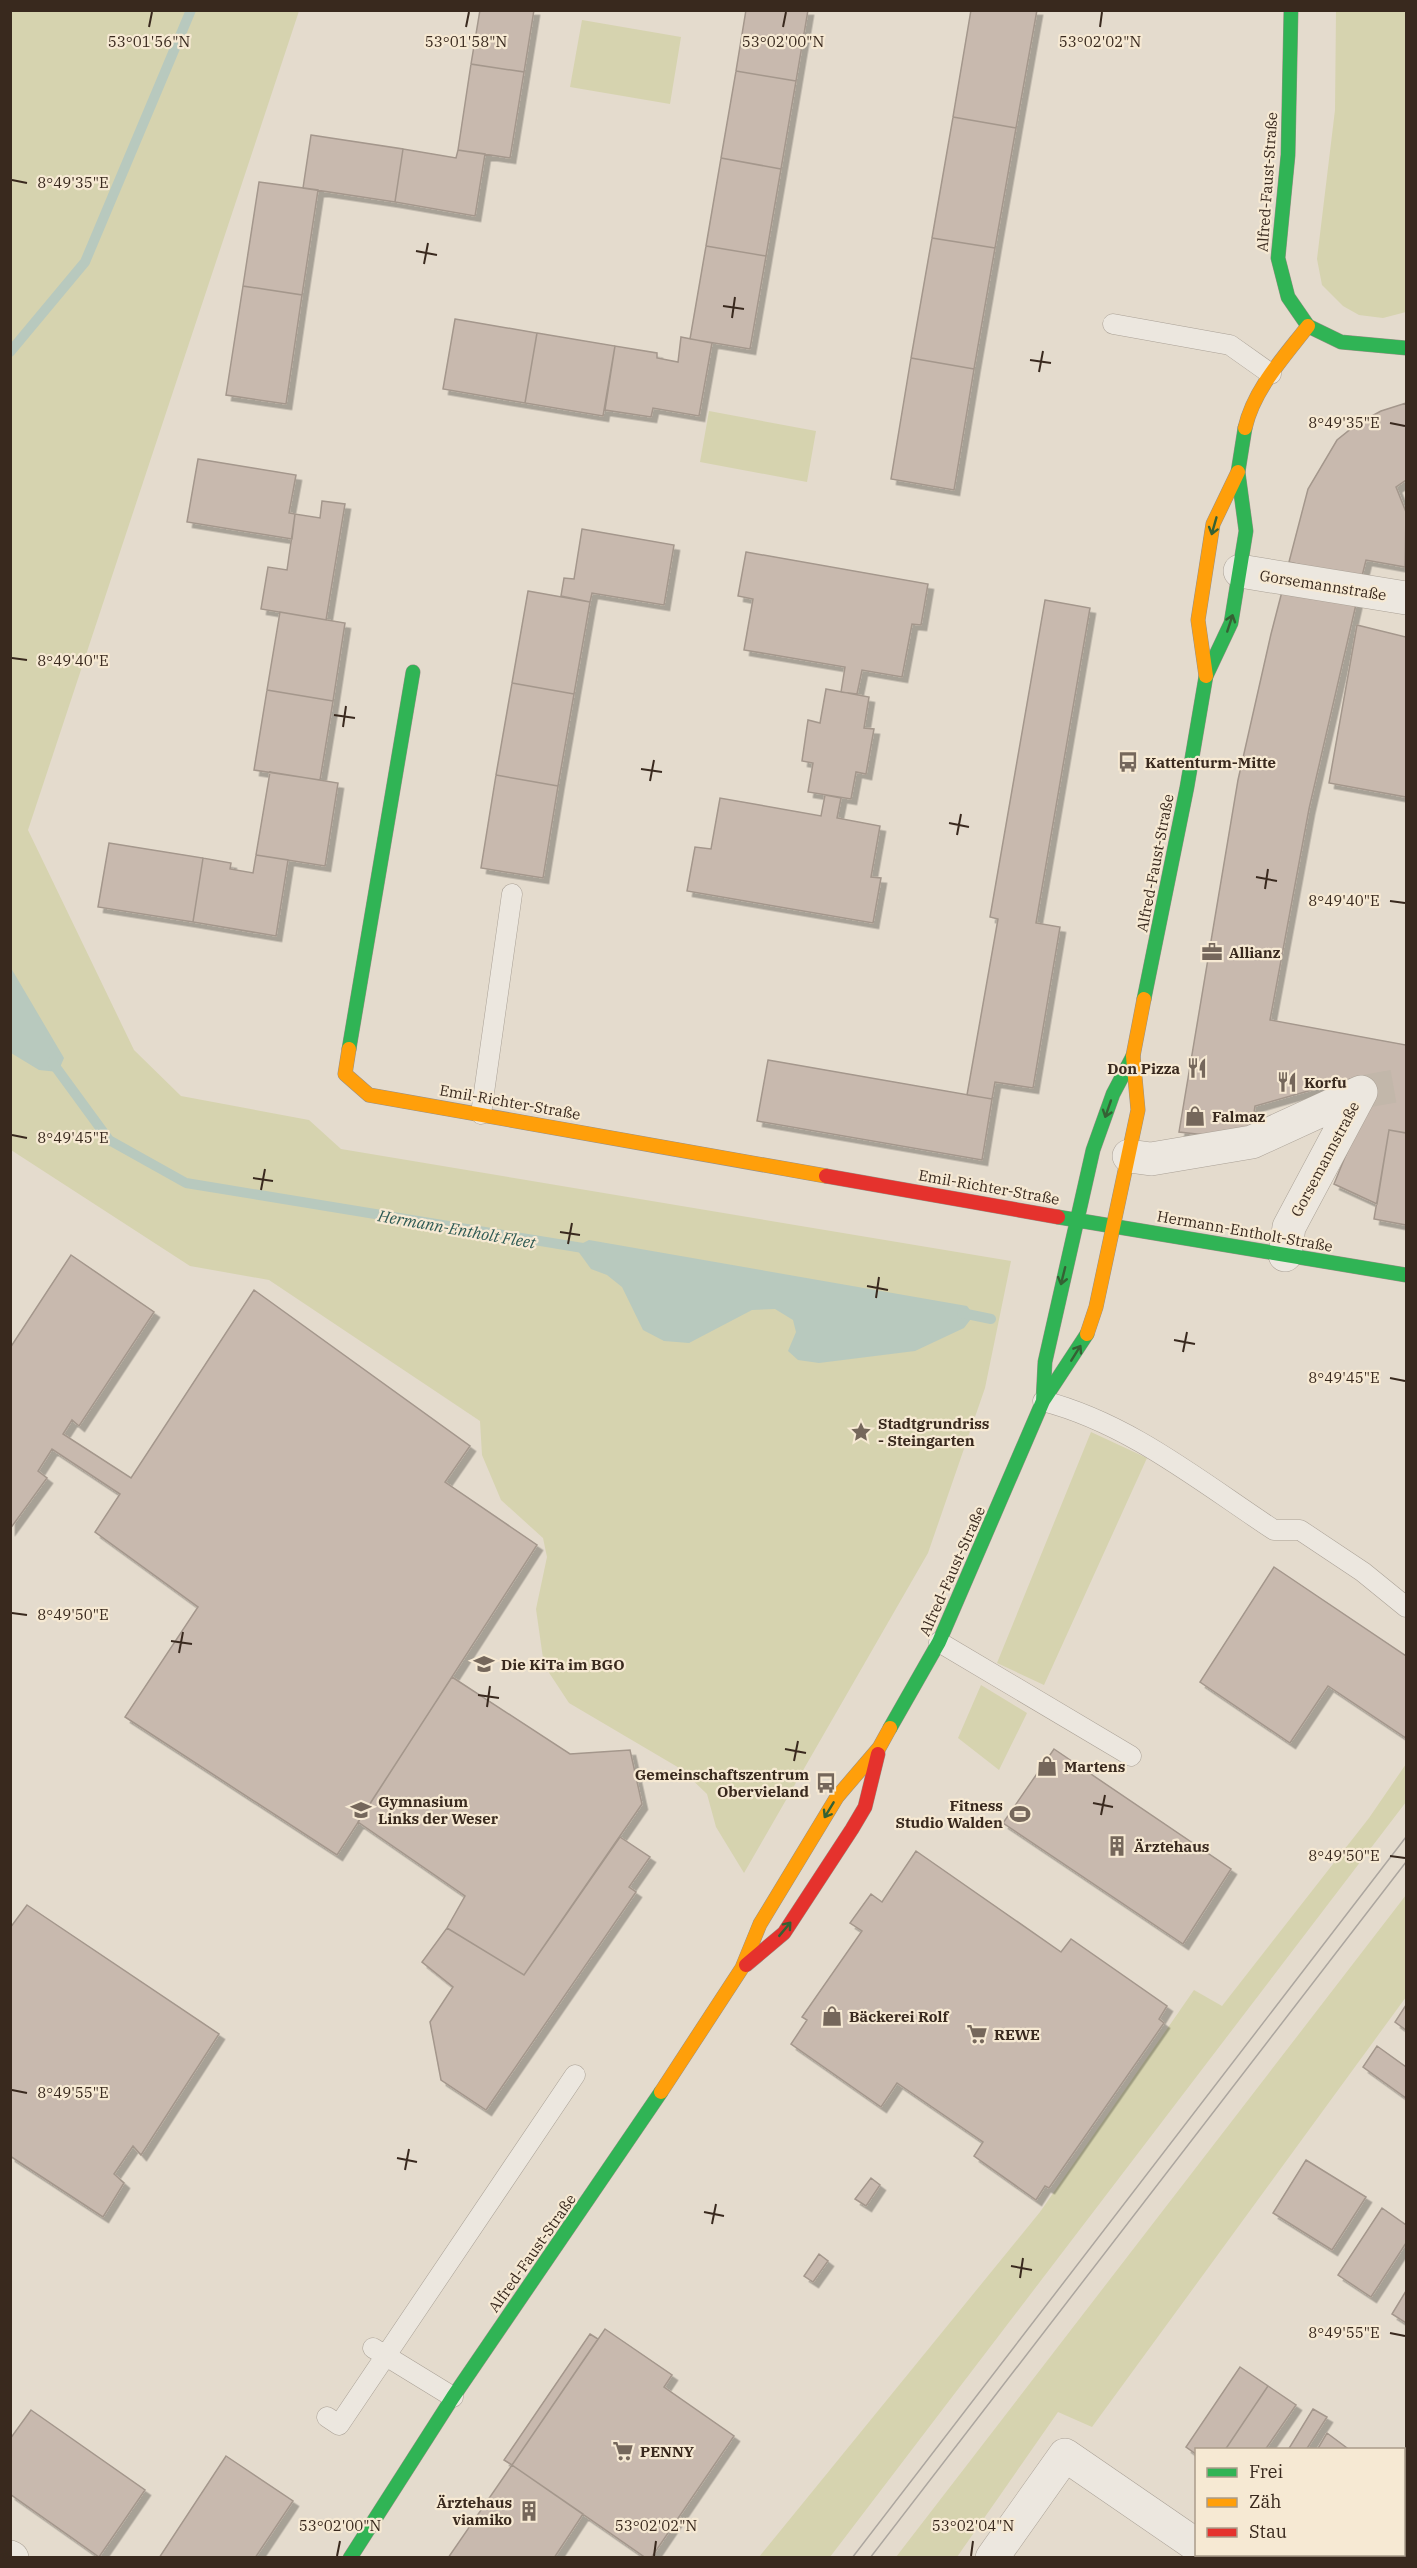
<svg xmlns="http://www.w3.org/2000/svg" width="1417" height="2568" viewBox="0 0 1417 2568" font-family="'IBM Plex Serif',serif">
<defs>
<filter id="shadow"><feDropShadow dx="5.5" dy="5.5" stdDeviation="0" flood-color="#0004"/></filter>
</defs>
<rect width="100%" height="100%" fill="#e4dbcd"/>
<path fill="#d6d3af" d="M10,11h289l-271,819 106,220 47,46 128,24 32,29 670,112 -26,127 -57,165 -184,320 -28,-46 -9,-33 -26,-25 -112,-66 -25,-38 -8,-56 11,-52 -4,-19 -42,-38 -19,-45 -2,-34 -211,-141 -79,-14 -179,-116z
M1336,11h70v301l-23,6 -24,-3 -16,-9 -21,-21 -5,-26 18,-149z
M582,20l99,17 -11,67 -100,-17z
M709,411l107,20 -9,51 -107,-20z
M1091,1432l56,26 -103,227 -47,-22z
M981,1685l46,28 -28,57 -41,-32z
M1406,1764v38l-576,755h-71l281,-345 154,-222 28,16 147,-188z
M1406,1895v102l-314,430 -34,-15 -101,145h-61z"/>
<path fill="#b8c9be" d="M11,968l53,90 -6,14 -19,-2 -28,-17z
M589,1240l378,66 7,9 -10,13 -49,23 -96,12 -21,-3 -10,-9 8,-19 -3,-12 -18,-11 -23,1 -63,33 -25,-2 -21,-11 -21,-43 -15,-12 -16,-6 -16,-22z"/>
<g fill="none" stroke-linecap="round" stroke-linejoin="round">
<path stroke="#b8c9be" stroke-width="10" d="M10,352l75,-90 106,-252
M52,1062l57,78 77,43 403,66
M962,1313l29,6"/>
</g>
<path fill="#c8b9ae" stroke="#a4978c" stroke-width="1.5" filter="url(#shadow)" d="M480,10h54l-10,62 -53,-8z
M746,10h62l-12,71 -60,-10z
M971,10h66l-21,118 -63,-11z
M471,64l53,8 -14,86 -52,-8z
M736,71l60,10 -15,88 -60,-11z
M953,117l63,11 -21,120 -63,-10z
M311,135l92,14 -8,53 -92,-14z
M403,149l53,9 2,-8 27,4 -10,62 -80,-14z
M721,158l60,11 -15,87 -60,-10z
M259,182l59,8 -16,105 -59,-9z
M932,238l63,10 -21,121 -63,-11z
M706,246l60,10 -16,93 -60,-10z
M243,286l59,9 -16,109 -60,-9z
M455,319l82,14 -12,70 -82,-14z
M537,333l78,13 -12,70 -78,-13z
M681,337l31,6 -13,73 -46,-8 -2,9 -46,-7 10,-64 42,7v5l21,4z
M911,358l63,11 -20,121 -63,-11z
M1406,403v77l-10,7 10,25 -1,55 -39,-7 -5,20 -72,-18 19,-73 29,-49 20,-16 24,-13z
M198,459l98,16 -7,38 6,1 -3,25 -105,-17z
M322,501l23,3 -19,116 -65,-11 7,-42 19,3 8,-56 25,4z
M582,529l92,16 -10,60 -72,-12 -2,9 -29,-6 3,-18 10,1z
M746,552l182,32 -7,41 -9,-1 -10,53 -40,-7 -5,24 -16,-2 4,-25 -101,-17 9,-51 -15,-3z
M1285,580l72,20 -48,209 -39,211 136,25v88l-17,-3 -12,74 -43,-20 31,-76 -7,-31 -103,29 -5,34 -71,-8 59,-352 33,-146z
M528,591l62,11 -16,92 -62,-11z
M1045,600l45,8 -54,315 24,4 -27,161 -38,-6 -3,17 -25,-4 31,-176 -8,-2z
M280,612l65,11 -12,78 -66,-11z
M1357,625l49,12v160l-77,-14z
M512,683l62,11 -16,92 -62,-11z
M826,689l43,8 -5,31 10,1 -8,45 -10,-2 -5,27 -43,-7 5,-29 -11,-2 6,-41 12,3z
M267,690l66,11 -13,79 -66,-10z
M270,772l68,11 -13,83 -69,-11z
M496,775l62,11 -15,92 -62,-10z
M825,795l16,3 -4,20 43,8 -9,51 10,1 -8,45 -186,-32 8,-44 16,2 9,-51 101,18z
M109,843l94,15 -10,64 -95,-15z
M256,855l32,5 -12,76 -83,-14 10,-64 28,5 -1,6 23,4z
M768,1060l224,39 -10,61 -225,-39z
M1389,1130l17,3v92l-32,-6z
M71,1255l83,57 -75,114 -7,-6 -9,14 68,44 123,-188 216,156 -25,36 92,63 -200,310 -212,-138 73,-110 -103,-75 25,-38 -68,-45 -14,22 9,7 -37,51v-181z
M1274,1567l132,89v82l-78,-52 -38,57 -90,-61z
M452,1677l118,77 60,-4 12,54 -118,171 -77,-47 18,-32 -107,-74z
M1054,1749l177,120 -48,75 -180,-121z
M620,1837l30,20 -21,30 7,5 -150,218 -45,-30 -11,-58 23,-35 -31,-25 25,-34 77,47z
M916,1851l145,101 10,-13 96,67 -8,13 5,4 -115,165 -4,-2 -9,14 -62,-44 9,-14 -86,-59 -16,24 -90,-63 16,-24 -5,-3 60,-86 -12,-8 21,-29 11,8z
M27,1905l192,129 -78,121 -8,-9 -19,28 10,9 -21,34 -93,-61v-228z
M1406,2005v25l-11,-8z
M1377,2046l29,21v31l-43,-31z
M1306,2160l60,37 -34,53 -59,-37z
M871,2178l9,7 -14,21 -11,-7z
M1382,2208l24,17v18l-35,54 -33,-22z
M819,2254l9,7 -15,21 -9,-6z
M1406,2291v32l-14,-9z
M605,2329l67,46 -8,12 70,49 -83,122h-5l-134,-93z
M590,2334l8,5 -86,126 -8,-5z
M1240,2367l28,19 -43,64h-29v4l-10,-7z
M1268,2386l28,19 -31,45h-40z
M1313,2409l14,8 -21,33h-18z
M31,2410l114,80 -46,67 -89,-63v-55z
M1327,2433l20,15 -1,2h-29z
M226,2456l67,45 -38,57h-96z
M512,2465l71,49 -29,44h-106z
M1406,2499v41l-2,4v-41z
M1359,2554h38l-2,4h-38z"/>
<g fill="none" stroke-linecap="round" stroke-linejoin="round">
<path stroke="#c2b7aa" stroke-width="33" stroke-dasharray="33 16" stroke-linecap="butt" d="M1361,1092l45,-8"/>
<g stroke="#aaa196" stroke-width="21">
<path id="lane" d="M1113,324l117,21 41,29
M481,1114l31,-220
M1043,1401c86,22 158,81 231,129h26l63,42 43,35
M939,1642l192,114
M373,2348l80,49
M327,2417l12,8 236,-350"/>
</g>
<g stroke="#aaa196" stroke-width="34">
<path id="street" d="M1240,571l166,27
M1129,1156l22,3 101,-17 109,-50
M1285,1255l4,-28 72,-135
M10,2557l2,1
M992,2558l73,-103 131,90"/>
</g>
<g stroke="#999086" stroke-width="15">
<path id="fast" d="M1291,10l-3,145 -10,103 10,39 20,29
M1308,326l33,16 65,6
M1144,999l43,-212 19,-111 25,-53 15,-92 -8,-59 7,-44
M349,1049l64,-377
M1058,1217l348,58
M1043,1401l2,-39 48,-212 20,-56 20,-38
M890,1728l49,-86 104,-241 44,-67
M350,2558l103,-161 208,-305"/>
</g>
<g stroke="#999086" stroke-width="15">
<path id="slow" d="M1245,428c9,-39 39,-71 63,-102
M1206,676l-8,-56 15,-96 25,-52
M349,1049l-4,25 24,21 457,81
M1087,1334l9,-27 42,-197 -5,-54 11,-57
M661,2092l81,-124 18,-44 77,-127 42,-49 11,-20"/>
</g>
<g stroke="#999086" stroke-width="15">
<path id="jam" d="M826,1176l232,41
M746,1965l38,-32 68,-104 13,-22 13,-53"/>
</g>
<use href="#lane" stroke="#ece7df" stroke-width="20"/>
<use href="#street" stroke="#ece7df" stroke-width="33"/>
<use href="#fast" stroke="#30b455" stroke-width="14"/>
<use href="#slow" stroke="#ff9f0a" stroke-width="14"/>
<use href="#jam" stroke="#e5322d" stroke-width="14"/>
<path stroke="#aca69f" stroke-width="1.5" d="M852,2558l554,-721
M870,2558l536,-696"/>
</g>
<defs><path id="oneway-shaft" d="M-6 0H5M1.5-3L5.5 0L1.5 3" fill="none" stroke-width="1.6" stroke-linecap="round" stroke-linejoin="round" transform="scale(1.5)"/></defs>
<g stroke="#356134">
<use href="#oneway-shaft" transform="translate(1214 526) rotate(106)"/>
<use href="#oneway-shaft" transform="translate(1230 623) rotate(-72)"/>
<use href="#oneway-shaft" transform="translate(1108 1109) rotate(109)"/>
<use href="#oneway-shaft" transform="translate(1063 1276) rotate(104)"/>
<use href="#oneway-shaft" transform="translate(1076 1353) rotate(-58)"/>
<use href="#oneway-shaft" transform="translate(829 1810) rotate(121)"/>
<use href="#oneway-shaft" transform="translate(785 1929) rotate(-50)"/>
</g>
<path fill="none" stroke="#39291e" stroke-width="2" d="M149,27l3,-15M466,27l3,-15M783,27l3,-15M1100,27l2,-15M12,180l15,3M416,251l21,4M424,264l4,-21M723,306l21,3M732,318l3,-21M1030,360l21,3M1039,372l4,-21M1390,423l15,3M12,658l15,2M334,715l21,3M343,727l3,-21M641,769l21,3M650,781l4,-21M949,823l20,4M957,835l4,-21M1256,877l21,4M1265,889l3,-20M1390,901l15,2M12,1135l15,3M253,1178l20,3M261,1190l4,-21M560,1232l20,3M568,1244l4,-21M867,1286l21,4M876,1298l3,-21M1174,1340l21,4M1183,1352l4,-20M1390,1378l15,3M12,1613l15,2M171,1641l21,3M179,1653l4,-21M478,1695l21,3M487,1707l3,-21M785,1749l21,4M794,1761l4,-20M1093,1803l20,4M1101,1815l4,-20M1390,1856l15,2M12,2090l15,3M397,2158l20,4M405,2170l4,-21M704,2212l20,4M712,2224l4,-20M1011,2266l21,4M1020,2278l3,-20M1390,2333l15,3M337,2556l3,-15M654,2556l2,-15M971,2556l2,-15"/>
<defs>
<g id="bus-bare" transform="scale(1.62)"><path d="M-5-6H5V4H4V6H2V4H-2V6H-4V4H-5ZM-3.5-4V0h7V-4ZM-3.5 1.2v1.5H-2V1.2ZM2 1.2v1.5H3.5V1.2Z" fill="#75675b" stroke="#f6e9d3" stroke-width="2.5" paint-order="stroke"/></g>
<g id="office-bare" transform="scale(1.62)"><path d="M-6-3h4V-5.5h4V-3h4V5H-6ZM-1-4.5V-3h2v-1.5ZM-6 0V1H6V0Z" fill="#75675b" stroke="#f6e9d3" stroke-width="2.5" paint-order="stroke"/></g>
<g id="restaurant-bare" transform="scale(1.62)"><path d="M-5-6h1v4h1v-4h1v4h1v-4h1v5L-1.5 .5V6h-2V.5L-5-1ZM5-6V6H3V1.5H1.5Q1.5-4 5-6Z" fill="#75675b" stroke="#f6e9d3" stroke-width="2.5" paint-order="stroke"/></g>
<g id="shop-bare" transform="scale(1.62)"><path d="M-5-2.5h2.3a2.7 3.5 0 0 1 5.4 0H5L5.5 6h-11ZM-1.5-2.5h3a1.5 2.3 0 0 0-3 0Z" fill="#75675b" stroke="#f6e9d3" stroke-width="2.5" paint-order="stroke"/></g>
<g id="sight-bare" transform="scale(1.62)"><path d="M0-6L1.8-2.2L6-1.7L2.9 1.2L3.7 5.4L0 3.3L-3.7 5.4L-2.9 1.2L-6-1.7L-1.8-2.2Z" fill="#75675b" stroke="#f6e9d3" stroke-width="2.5" paint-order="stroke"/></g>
<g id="school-bare" transform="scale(1.62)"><path d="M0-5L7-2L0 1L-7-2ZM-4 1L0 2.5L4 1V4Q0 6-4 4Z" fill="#75675b" stroke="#f6e9d3" stroke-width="2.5" paint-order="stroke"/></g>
<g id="stadium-bare" transform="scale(1.62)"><path d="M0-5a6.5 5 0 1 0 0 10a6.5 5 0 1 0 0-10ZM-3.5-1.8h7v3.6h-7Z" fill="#75675b" stroke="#f6e9d3" stroke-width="2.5" paint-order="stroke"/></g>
<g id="building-bare" transform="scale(1.62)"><path d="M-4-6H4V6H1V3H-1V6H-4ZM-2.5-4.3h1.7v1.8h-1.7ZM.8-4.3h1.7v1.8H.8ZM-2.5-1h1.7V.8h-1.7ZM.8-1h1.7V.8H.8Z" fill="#75675b" stroke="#f6e9d3" stroke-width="2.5" paint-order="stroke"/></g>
<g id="supermarket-bare" transform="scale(1.62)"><path d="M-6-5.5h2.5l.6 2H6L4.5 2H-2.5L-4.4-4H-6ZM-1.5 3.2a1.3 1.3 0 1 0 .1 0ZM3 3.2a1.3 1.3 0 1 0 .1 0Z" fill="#75675b" stroke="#f6e9d3" stroke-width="2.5" paint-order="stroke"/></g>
</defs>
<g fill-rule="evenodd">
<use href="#bus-bare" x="1128" y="762"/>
<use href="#office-bare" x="1212" y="952"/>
<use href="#restaurant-bare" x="1197" y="1068"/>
<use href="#restaurant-bare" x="1287" y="1082"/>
<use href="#shop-bare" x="1195" y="1116"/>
<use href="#sight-bare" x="861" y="1432"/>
<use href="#school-bare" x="484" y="1664"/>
<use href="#shop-bare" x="1047" y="1766"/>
<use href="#bus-bare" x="826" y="1783"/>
<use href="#school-bare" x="361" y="1810"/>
<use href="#stadium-bare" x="1020" y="1814"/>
<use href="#building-bare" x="1117" y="1846"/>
<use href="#shop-bare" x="832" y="2016"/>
<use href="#supermarket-bare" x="977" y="2034"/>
<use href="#supermarket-bare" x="623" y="2451"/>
<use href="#building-bare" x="529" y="2511"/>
</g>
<g text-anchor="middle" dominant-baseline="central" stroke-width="4.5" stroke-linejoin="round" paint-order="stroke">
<g font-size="15" fill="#39291e" stroke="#f6e9d3">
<text transform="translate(1267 182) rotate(-86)">Alfred-Faust-Straße</text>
<text transform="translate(1323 585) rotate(9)">Gorsemannstraße</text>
<text transform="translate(1155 863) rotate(-79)">Alfred-Faust-Straße</text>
<text transform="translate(510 1102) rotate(10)">Emil-Richter-Straße</text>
<text transform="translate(1325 1159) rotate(-62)">Gorsemannstraße</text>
<text transform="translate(989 1187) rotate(10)">Emil-Richter-Straße</text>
<text transform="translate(1245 1231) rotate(10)">Hermann-Entholt-Straße</text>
<text transform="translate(952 1571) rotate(-66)">Alfred-Faust-Straße</text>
<text transform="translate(532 2253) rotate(-55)">Alfred-Faust-Straße</text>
</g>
<g font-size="15" font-weight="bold" fill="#39291e" stroke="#f6e9d3" text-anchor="start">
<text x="1145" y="762">Kattenturm-Mitte</text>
<text x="1229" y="952">Allianz</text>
<text x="1180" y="1068" text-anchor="end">Don Pizza</text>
<text x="1304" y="1082">Korfu</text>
<text x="1212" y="1116">Falmaz</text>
<text x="878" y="1423">Stadtgrundriss<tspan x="878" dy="17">- Steingarten</tspan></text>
<text x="501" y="1664">Die KiTa im BGO</text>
<text x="1064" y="1766">Martens</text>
<text x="809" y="1774" text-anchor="end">Gemeinschaftszentrum<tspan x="809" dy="17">Obervieland</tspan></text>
<text x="378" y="1801">Gymnasium<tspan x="378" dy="17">Links der Weser</tspan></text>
<text x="1003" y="1805" text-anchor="end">Fitness<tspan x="1003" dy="17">Studio Walden</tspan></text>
<text x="1134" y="1846">Ärztehaus</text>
<text x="849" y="2016">Bäckerei Rolf</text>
<text x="994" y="2034">REWE</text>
<text x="640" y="2451">PENNY</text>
<text x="512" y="2502" text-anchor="end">Ärztehaus<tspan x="512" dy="17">viamiko</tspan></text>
</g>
<g font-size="16" font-style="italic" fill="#2d5953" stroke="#f6e9d3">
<text transform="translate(457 1229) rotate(10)">Hermann-Entholt Fleet</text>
</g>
</g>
<g font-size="15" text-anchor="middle" fill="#39291e" stroke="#f6e9d3" stroke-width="4.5" stroke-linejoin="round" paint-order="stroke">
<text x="149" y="47">53°01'56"N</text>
<text x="466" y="47">53°01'58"N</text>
<text x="783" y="47">53°02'00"N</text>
<text x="1100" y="47">53°02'02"N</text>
<text x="73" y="188">8°49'35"E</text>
<text x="1344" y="428">8°49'35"E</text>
<text x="73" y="666">8°49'40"E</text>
<text x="1344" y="906">8°49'40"E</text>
<text x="73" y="1143">8°49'45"E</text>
<text x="1344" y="1383">8°49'45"E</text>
<text x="73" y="1620">8°49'50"E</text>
<text x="1344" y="1861">8°49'50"E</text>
<text x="73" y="2098">8°49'55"E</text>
<text x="1344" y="2338">8°49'55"E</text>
<text x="340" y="2531">53°02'00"N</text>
<text x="656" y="2531">53°02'02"N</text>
<text x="973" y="2531">53°02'04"N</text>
</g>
<rect width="1417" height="2568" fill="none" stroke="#39291e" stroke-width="24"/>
<rect x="1195" y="2448" width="210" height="108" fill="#f6e9d3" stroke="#aa9c8b" stroke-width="1.5"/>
<rect x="1207" y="2468" width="30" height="9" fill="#30b455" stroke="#aa9c8b" stroke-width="1.5"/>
<text x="1249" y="2478" font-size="18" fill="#39291e">Frei</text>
<rect x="1207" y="2498" width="30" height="9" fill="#ff9f0a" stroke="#aa9c8b" stroke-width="1.5"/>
<text x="1249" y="2508" font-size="18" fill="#39291e">Zäh</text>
<rect x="1207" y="2528" width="30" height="9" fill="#e5322d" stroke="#aa9c8b" stroke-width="1.5"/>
<text x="1249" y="2538" font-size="18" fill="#39291e">Stau</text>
</svg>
